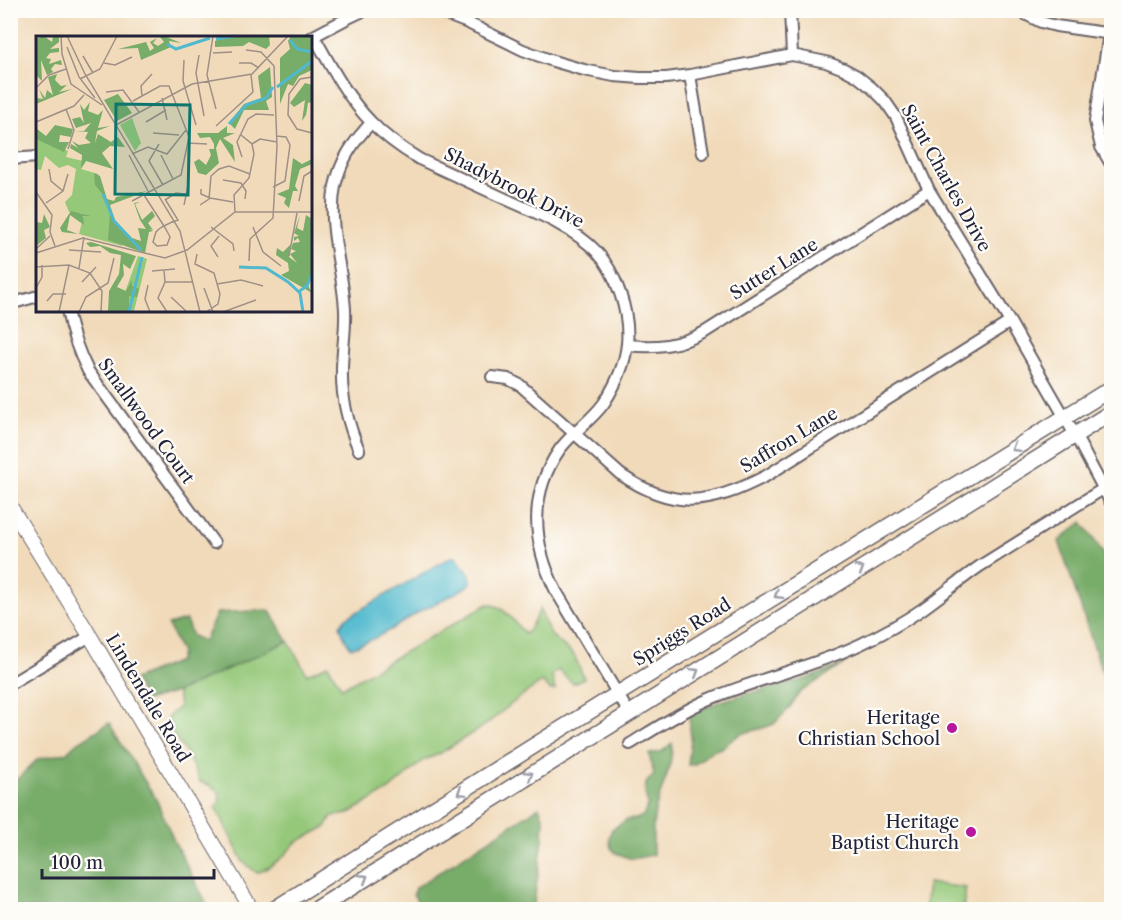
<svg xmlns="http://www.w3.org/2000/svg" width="1122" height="920" viewBox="0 0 1122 920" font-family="'Libre Caslon Text',serif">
<rect width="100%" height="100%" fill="#fdfcf7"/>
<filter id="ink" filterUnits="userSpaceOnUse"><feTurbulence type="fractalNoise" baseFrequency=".0167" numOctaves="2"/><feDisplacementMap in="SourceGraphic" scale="12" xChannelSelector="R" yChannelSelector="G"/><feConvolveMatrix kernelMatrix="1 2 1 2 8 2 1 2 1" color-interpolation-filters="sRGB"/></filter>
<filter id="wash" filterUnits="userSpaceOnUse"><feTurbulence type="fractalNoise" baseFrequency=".008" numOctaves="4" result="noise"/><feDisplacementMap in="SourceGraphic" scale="24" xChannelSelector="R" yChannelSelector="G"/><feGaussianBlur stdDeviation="1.35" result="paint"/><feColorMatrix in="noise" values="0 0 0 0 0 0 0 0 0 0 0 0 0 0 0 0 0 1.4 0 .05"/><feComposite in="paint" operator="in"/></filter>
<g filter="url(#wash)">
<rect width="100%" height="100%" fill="#f1daba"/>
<path fill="#95c879" stroke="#5c755a" stroke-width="1.5" d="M488,604c16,1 27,19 37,30l4,-4 11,-21 4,12 7,14 23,20 10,23 -11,5 -15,-13 -6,5 3,15h-5l-8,-8 -22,15 -33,27 -48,30 -15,6 -35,30 -41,24 -16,2 -6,11 -31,16 -11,13 -16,12 -11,5 -14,-11 -27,-55 4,-6 -1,-9 -10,-7 -9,-3 -14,-29 -12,-17 -7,-18 12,-11 -2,-15 111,-51 19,33 21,-9 14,23z
M928,883l38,5 -3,21h-38z"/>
<path fill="#78ac69" stroke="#4d6752" stroke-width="1.5" d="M1082,522l21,31 8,27v119l-52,-158z
M269,610l19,31 -111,51 -32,9 -11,-22 45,-18 2,-8 -13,-28 18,-5 6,16 12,5 13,-28z
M847,662l-47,30 -10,15 -16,17 -11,4 -23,6 -19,14 -9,3 -17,13 -7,1 3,-26 -2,-23c36,-22 80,-25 119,-38 14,-4 26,-10 39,-16z
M109,723l48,78 17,40 33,63 -9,6 -187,-1v-124l27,-26 28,-6 8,-8z
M672,743c1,26 -12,45 -17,69 -3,14 -2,29 -2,43l-21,4 -16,-6 -5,-5 -2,-10 3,-9 15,-9 9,-1 7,-3 5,-11 -3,-11 1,-11 8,-9 -5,-20 12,-2z
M539,807l5,12 -1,20 -10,70h-111l-9,-15 2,-6z"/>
<path fill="#50b9cd" stroke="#396e84" stroke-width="1.5" d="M451,557h5l14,18 1,7 -6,6 -46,24 -29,18 -17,9 -22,9 -6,-9 -5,-13 6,-8z"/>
</g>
<g filter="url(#ink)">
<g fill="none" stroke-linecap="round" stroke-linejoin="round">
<g stroke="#6a6267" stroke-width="14">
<path id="minor" d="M434,10l34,13 55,27 30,11 31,9 30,6 26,2h26l24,-3 102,-20 34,7 18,7 13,7 15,12 13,13 11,16 33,73 81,132 65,113 37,70
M790,10l2,45
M1017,10l24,12 15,4 56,8
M468,23l1,-13
M1109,34l-14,87 6,26 11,19
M314,36c16,29 34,63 57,86 14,15 30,26 48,37 30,14 61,28 91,42 27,12 65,28 86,50 21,22 34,63 31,93 -2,20 -12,42 -23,59 -12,17 -31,29 -44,46 -32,46 -28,94 -4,142l73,122
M310,38l36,-19 19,-9
M690,75l13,78
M10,159l28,-2
M10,304l28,-8
M67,310c4,22 11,41 21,61l126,172
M627,345c30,3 51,1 78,-13l224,-142
M492,377l16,2 12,6 100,89c54,37 90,31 146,2l244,-154
M359,450c-11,-26 -18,-52 -17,-80 0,-20 4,-40 3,-60 -2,-41 -18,-83 -10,-124 6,-26 18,-44 36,-63
M10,684l80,-48
M630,744c26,-16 52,-33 80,-45 49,-21 103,-32 151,-55 21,-10 41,-21 60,-34 20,-14 39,-30 59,-44l123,-77"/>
</g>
<g stroke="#6a6267" stroke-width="16">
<path id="tertiary" d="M10,506l80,130 162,274"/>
</g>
<g stroke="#6a6267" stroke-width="18">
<path id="secondary" d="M273,910l259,-163 580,-359
M315,910l797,-498"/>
</g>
<use href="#minor" stroke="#fff" stroke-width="10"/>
<use href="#tertiary" stroke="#fff" stroke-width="14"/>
<use href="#secondary" stroke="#fff" stroke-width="15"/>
</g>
<defs><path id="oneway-chevron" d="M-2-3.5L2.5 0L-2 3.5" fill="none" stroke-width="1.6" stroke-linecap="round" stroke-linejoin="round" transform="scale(1.5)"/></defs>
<g stroke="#9c9ca7">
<use href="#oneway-chevron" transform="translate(1015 448) rotate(148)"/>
<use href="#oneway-chevron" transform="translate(860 569) rotate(-32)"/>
<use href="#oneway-chevron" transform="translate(778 595) rotate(148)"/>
<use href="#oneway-chevron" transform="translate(695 672) rotate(-32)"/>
<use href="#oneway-chevron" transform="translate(529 775) rotate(-32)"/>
<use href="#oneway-chevron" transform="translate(461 792) rotate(148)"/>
<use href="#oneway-chevron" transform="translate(364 878) rotate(-32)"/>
</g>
</g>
<g fill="#b5179e" stroke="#fdfcf7" stroke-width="2">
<circle cx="952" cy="728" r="6"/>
<circle cx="971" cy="832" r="6"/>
</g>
<g text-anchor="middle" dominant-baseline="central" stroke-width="4.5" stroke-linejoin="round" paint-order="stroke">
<g font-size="18" fill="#22223b" stroke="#fdfcf7">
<text transform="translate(946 178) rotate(61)">Saint Charles Drive</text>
<text transform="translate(514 188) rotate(27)">Shadybrook Drive</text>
<text transform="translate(774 269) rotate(-32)">Sutter Lane</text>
<text transform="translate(146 421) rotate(54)">Smallwood Court</text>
<text transform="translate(789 440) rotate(-31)">Saffron Lane</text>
<text transform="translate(682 632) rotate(-32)">Spriggs Road</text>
<text transform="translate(148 698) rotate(59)">Lindendale Road</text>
</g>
<g font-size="18" fill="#22223b" stroke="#fdfcf7" text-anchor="end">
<text x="940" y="718">Heritage<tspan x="940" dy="21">Christian School</tspan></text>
<text x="959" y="822">Heritage<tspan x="959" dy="21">Baptist Church</tspan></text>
</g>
</g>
<g transform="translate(36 36)">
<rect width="276" height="276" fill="#f1daba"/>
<path d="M96,82l9,25 -6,8 -15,-26zM0,103l32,12 -2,6 17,4 -2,8 17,5 24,72 -43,-12 5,-20 -15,-2 -4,-10 7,-7 4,-26 -8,-4 -9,3 -14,-12 -4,14 -5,-1zM102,220l9,3 -13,52 6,1h-32l7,-25 10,5z" fill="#95c879"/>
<path d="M8,0l8,6 1,-6h6v6l-9,7 9,-1v4l-9,1 -4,5 5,1 -2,5 12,-4 1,5 -7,-1 -4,5 2,3 -6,3 -6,-15 1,21 -6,-6v-36zM128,0l17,7 -12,-2 2,6 -30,13 -3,-12 -20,1 28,-7 4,9 4,-3 -4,-6 7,-4 -4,5 5,3 6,-4 -4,-5zM190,0h43l1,9 -4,4 -17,-7 -6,4 -28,1v-6zM255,0h21v34l-13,6 -6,10 -5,-2 -8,20v-46l10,-9 -2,-8zM234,31l2,30 -6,4 3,9h-25l-9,19 -6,-6 15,-19 17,-6 -3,-22zM21,38l-2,6 6,6 6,-1 -8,7 13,-3 -36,15v-6l7,1 -4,-10 6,9 2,-8 6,5 -5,-18zM269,47l7,2v17l-4,1 -2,12 -4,6 3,-21 -11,7 -4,-4zM82,58l14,19 -15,8 -13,-21zM54,66l-2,9 10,4 5,-5 -5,18 12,-2 -13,5 -2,12 3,-9 13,8 7,-5 7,10 -15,-1 -8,7 11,16 -27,-8 -5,8 1,-14 -12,-7 1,-4 7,4 -6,-7 7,4 12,-2 -6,-5 3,-6 -13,-1h9l7,-8 -15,5 -4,-9 8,-2 4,6 -4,-19 4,6zM19,89l18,4 -2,8 -11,-2 -1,7h10l-5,10 -28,-13 1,-10 9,7zM191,90v7h8l-12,5 10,7 2,17 -15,-23 -4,9 3,15 -13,12 -8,-2 -4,-11 5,-3 7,6 5,-10 -2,-6h5v-5l-4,-7 -10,1 -3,-5h21zM257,122l9,6 10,-5v5l-12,5 -5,17 3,5h-5l-4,17 -5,-5 2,-5 -9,-4 12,-5zM58,137l6,3 7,23 7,2 2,-4 31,-6 -37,14 5,15 17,18 9,3 -3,-13 8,1 -6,-9 -6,-17 6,-1 -5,2 7,16 10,-9 3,5 -7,7 5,7 -4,-1 4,2 -4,1 -4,21 -37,-13 2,-26 -5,-17 -10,-12zM35,175l20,5h-8l1,9 -14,-10 -3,15 11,4 -16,-2 -2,-4zM8,178l6,13 -6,3 2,8 -10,8v-24l6,1zM264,179l-3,13 6,3 3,-16 6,4v57l-5,8 5,9 -31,-18 8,-4 -1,-8 -12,-8 1,-7 6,4 8,-8 -2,13 8,6 -7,-9 6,-3 -5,-2 2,-6 7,-1 -2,-4 -4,3v-4l5,-1 -5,-3zM55,206l45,14 -6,13 -7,-5 1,11 -7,12 9,4 6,-11v6l7,3 -2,8 -8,-1v16h-21l1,-21 10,-17 2,-19 -11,-2 -10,-7 -10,1 -4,-4z" fill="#78ac69"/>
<path fill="none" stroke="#50b9cd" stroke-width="3" d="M180,3l19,-3M254,4l7,9 15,3M131,8l9,5 34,-11M241,51l35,-26M193,88l17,-19 20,-7 7,-11M67,158l11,27 27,29M203,231l27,1 22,14 12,11 3,19M262,256l9,-6 5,-12M93,276l13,-55"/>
<path fill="none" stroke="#9e9087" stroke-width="1.5" d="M25,0l1,18 9,30 31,21M31,0l18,38 95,157 20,81M177,0l-6,39 9,34M31,11l12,30 16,21M210,14l15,2 13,14 3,80 -4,72 -23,21 -1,22M177,17l19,-1M163,19l-3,18 8,43M47,20l10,17M148,24l-1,21 13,44M68,27l11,2 17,-8M203,27h12l8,5M276,41l-12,2 -11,15 -1,21 9,14 15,4M44,43l20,-10 17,-33M0,52l13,-13 17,-6M70,56l17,-2 16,22M106,60l-1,-10 11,-12M126,62l5,22M30,73l8,21 -6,19M0,86l38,-16 10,-11M110,86l20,-12M80,89l76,-41 60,-10 36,-38M180,90l37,-34 -2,-17M117,97l26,2M151,107l20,1M123,108l-10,17 14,24M216,108l8,-5 17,3M96,118l16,-7 19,7 19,-24M93,119l20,38M125,119l12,24M206,121l-5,-15 11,-23 8,-5 18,1M13,133l2,12 12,10M187,144l18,3 5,8 -1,8M237,151l12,-6 5,-36 -4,-8 -10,-1M165,153v5l9,4 23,4M0,156l16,23 -2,17 5,14M108,159l9,14 11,17 5,9 1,2 -3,8 -10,1 -4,-4 3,-10 3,-3 3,-2 10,-5 6,-2 -13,-21M129,164l11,-7 9,1M96,165l49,-26 8,-38 -20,-51h-9l-27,15M263,165l5,-25 8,-5M10,167l17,-12 5,-17M148,169l4,-19M164,169l9,-6 2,-23 8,-7 10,-3 21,8M199,176l-1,-17 15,-17 5,-24 -2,-10 -11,-9M175,191l22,17 1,7M217,191l10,25 18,14M0,213l14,-13M33,214l32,2M0,217l47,-15 82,20 22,-8 48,-38h77M161,218l-2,10 19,9 6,21 -2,10 -12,8M253,220l8,-43M182,221l-7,-11 8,-10M0,231l33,-2 21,8 12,18 -1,21M43,232l5,-31M128,234l1,12 -7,16 9,14M116,235l23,-2M46,246l14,-15M129,246h27M181,248l24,-4 22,6M112,249l-3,14 5,13M0,252l6,-11v-12M168,252l9,24M135,261l15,14M11,265l6,-7h13M23,276l10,-47M43,276l7,-15 22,-14 6,-25M187,276l33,-12"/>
<path fill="#0f766e" fill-opacity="0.15" stroke="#0f766e" stroke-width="3" d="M80,68l74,1 -2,90 -73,-1z"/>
<rect width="276" height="276" fill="none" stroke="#22223b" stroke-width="3"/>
</g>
<rect width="1122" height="920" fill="none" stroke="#fdfcf7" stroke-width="36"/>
<path d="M42 869v9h172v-9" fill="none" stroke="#22223b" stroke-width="3"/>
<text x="51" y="869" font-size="18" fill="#22223b" stroke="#fdfcf7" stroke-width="4.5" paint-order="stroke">100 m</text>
</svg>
